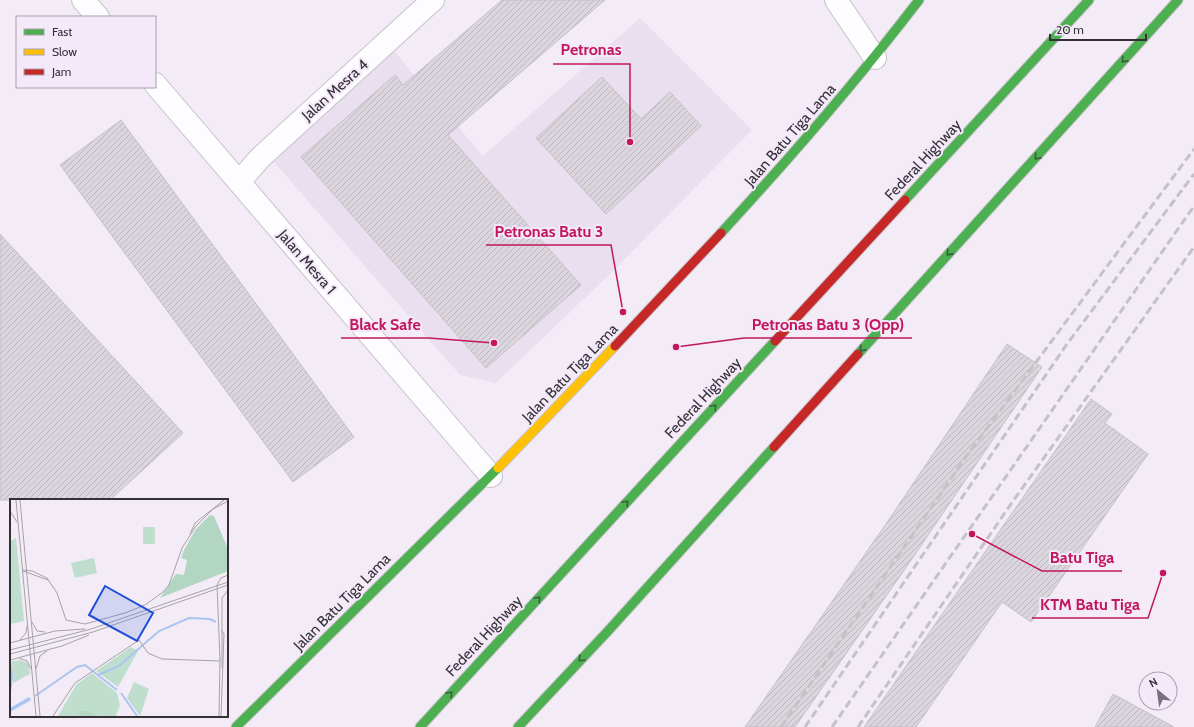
<svg xmlns="http://www.w3.org/2000/svg" width="1194" height="727" viewBox="0 0 1194 727" font-family="Cabin,sans-serif">
<defs>
<pattern id="building-hatch" width="6" height="6" patternUnits="userSpaceOnUse"><rect width="6" height="6" fill="#dbd6de"/><path d="M-1 1l2-2M0 6l6-6M5 7l2-2" fill="none" stroke="#bdb8bf"/></pattern>
</defs>
<rect width="100%" height="100%" fill="#f3ecf6"/>
<path fill="#eadfef" d="M640,18l112,112 -139,141 -117,112 -36,-8 -187,-214 121,-110 89,105z"/>
<path fill="url(#building-hatch)" stroke="#c5c0c7" d="M502,0h103l-157,135 133,150 -95,83 -185,-211 94,-82 8,10z
M602,77l39,42 29,-27 31,34 -95,88 -70,-76z
M121,120l233,317 -61,45 -233,-317z
M0,234l183,199 -73,67h-110z
M1007,344l35,23 -128,189 -119,171h-50l143,-206z
M1091,399l21,15 -7,9 43,31 -117,168 -29,-20 -86,125h-52z
M1113,694l61,33h-79z"/>
<g fill="none" stroke-linecap="round" stroke-linejoin="round">
<g stroke="#c7c2c9" stroke-width="24">
<path id="street" d="M83,0l15,17
M836,0l39,58
M155,84l336,392
M239,182l21,-24 173,-158"/>
</g>
<g stroke="#c7c2c9" stroke-width="11">
<path id="fast" d="M905,200l184,-200
M721,233c69,-75 136,-152 198,-233
M858,354l320,-354
M236,727l262,-259
M420,727l355,-386
M518,727l90,-96 166,-184"/>
</g>
<g stroke="#c7c2c9" stroke-width="11">
<path id="slow" d="M498,468l117,-122"/>
</g>
<g stroke="#c7c2c9" stroke-width="11">
<path id="jam" d="M775,341l130,-141
M615,346l106,-113
M774,447l84,-93"/>
</g>
<use href="#street" stroke="#fdfcfe" stroke-width="22"/>
<use href="#fast" stroke="#4caf50" stroke-width="9"/>
<use href="#slow" stroke="#ffc107" stroke-width="9"/>
<use href="#jam" stroke="#c62828" stroke-width="9"/>
<path stroke="#c4c2c5" stroke-width="3" stroke-dasharray="8 4" stroke-linecap="butt" d="M781,727l184,-269 229,-309
M805,727l262,-383 127,-170
M832,727l362,-521
M858,727l153,-223 183,-257"/>
</g>
<defs><path id="oneway-chevron" d="M-2-3.5L2.5 0L-2 3.5" fill="none" stroke-width="1.6" stroke-linecap="round" stroke-linejoin="round"/></defs>
<g stroke="#3c5c3f">
<use href="#oneway-chevron" transform="translate(1124 60) rotate(132)"/>
<use href="#oneway-chevron" transform="translate(1037 157) rotate(132)"/>
<use href="#oneway-chevron" transform="translate(949 253) rotate(132)"/>
<use href="#oneway-chevron" transform="translate(862 349) rotate(132)"/>
<use href="#oneway-chevron" transform="translate(714 407) rotate(-47)"/>
<use href="#oneway-chevron" transform="translate(626 503) rotate(-47)"/>
<use href="#oneway-chevron" transform="translate(538 599) rotate(-47)"/>
<use href="#oneway-chevron" transform="translate(581 659) rotate(133)"/>
<use href="#oneway-chevron" transform="translate(450 694) rotate(-47)"/>
</g>
<g text-anchor="middle" dominant-baseline="central" stroke-width="4" stroke-linejoin="round" paint-order="stroke">
<g font-size="15" fill="#343036" stroke="#f4e9f9">
<text transform="translate(335 90) rotate(-42)">Jalan Mesra 4</text>
<text transform="translate(790 135) rotate(-49)">Jalan Batu Tiga Lama</text>
<text transform="translate(923 160) rotate(-47)">Federal Highway</text>
<text transform="translate(307 262) rotate(49)">Jalan Mesra 1</text>
<text transform="translate(570 373) rotate(-46)">Jalan Batu Tiga Lama</text>
<text transform="translate(703 398) rotate(-47)">Federal Highway</text>
<text transform="translate(342 602) rotate(-45)">Jalan Batu Tiga Lama</text>
<text transform="translate(484 636) rotate(-47)">Federal Highway</text>
</g>
</g>
<g transform="translate(10 499)">
<rect width="218" height="218" fill="#f3ecf6"/>
<path d="M6,39l8,83 -14,3v-83zM121,148l7,4 -20,36 -22,-16zM11,161l8,4 1,10 -17,9 -1,-22z" fill="#c0decd"/>
<path d="M200,16l4,1 14,33v22l-68,27 16,-24 8,1 3,-15 -6,-2 3,-8 12,-21zM67,212h12l8,5h-17z" fill="#b3d6c2"/>
<path d="M82,174l25,20 3,12 -4,11h-19l-8,-5h-11l2,5h-22l18,-31z" fill="#c0decd"/>
<path d="M124,183l15,7 -9,27 -13,-18z" fill="#c0decd"/>
<path d="M133,28h12v17h-12zM84,59l3,15 -22,5 -4,-15z" fill="#c0decd"/>
<path d="M0,155l3,21 -3,28zM19,198l2,3 -21,12v-4z" fill="#acc4f1"/>
<path fill="none" stroke="#acc4f1" stroke-width="2" d="M88,176l21,-9 40,-35 30,-13 21,1 6,3M111,194l16,23M25,197l42,-29 8,-2 32,25"/>
<path fill="none" stroke="#a7a1a9" stroke-width="1" d="M6,1l20,216M10,1l20,216M0,12l7,11M180,35l5,-11 29,-23M12,71l10,1 15,7 10,15 9,27 19,4 40,-11 20,-8 18,-13 6,-7 13,-37 14,-22 17,-17 15,-8M13,72l25,9M22,123l5,9 8,1M10,141l6,-7 1,-7M0,144l45,-12 30,-2M0,151l81,-21 137,-47M0,155l83,-22 135,-47M9,159l8,3 4,8M210,160l-3,-74 4,-7 7,-3M0,161l52,-14 27,-11M212,169v-70l6,-8M26,170l4,-13 7,-5M43,217l22,-33 64,-43 9,13 14,6 58,2M209,217l1,-58M211,217l3,-83 -3,-3"/>
<path fill="#1d4ed8" fill-opacity="0.15" stroke="#1d4ed8" stroke-width="2" d="M95,87l48,27 -16,28 -48,-26z"/>
<rect width="218" height="218" fill="none" stroke="#343036" stroke-width="2"/>
</g>
<path fill="none" stroke="#c2185b" stroke-width="1.5" d="M630 142L630 64H553M623 312L611 245H486M676 347L744 338H912M494 343L429 338H341M972 534L1042 571H1122M1163 573L1148 618H1032"/>
<g fill="#c2185b" stroke="#f4e9f9" stroke-width="1.5">
<circle cx="630" cy="142" r="4"/>
<circle cx="623" cy="312" r="4"/>
<circle cx="676" cy="347" r="4"/>
<circle cx="494" cy="343" r="4"/>
<circle cx="972" cy="534" r="4"/>
<circle cx="1163" cy="573" r="4"/>
</g>
<g font-size="16" text-anchor="middle" font-weight="bold" fill="#c2185b" stroke="#f4e9f9" stroke-width="4" stroke-linejoin="round" paint-order="stroke">
<text x="591" y="55">Petronas</text>
<text x="549" y="237">Petronas Batu 3</text>
<text x="828" y="330">Petronas Batu 3 (Opp)</text>
<text x="385" y="330">Black Safe</text>
<text x="1082" y="563">Batu Tiga</text>
<text x="1090" y="610">KTM Batu Tiga</text>
</g>
<rect x="16" y="16" width="140" height="72" fill="#f4e9f9" stroke="#a79fab"/>
<rect x="24" y="29" width="20" height="6" fill="#4caf50" stroke="#a79fab"/>
<text x="52" y="36" font-size="12" fill="#343036">Fast</text>
<rect x="24" y="49" width="20" height="6" fill="#ffc107" stroke="#a79fab"/>
<text x="52" y="56" font-size="12" fill="#343036">Slow</text>
<rect x="24" y="69" width="20" height="6" fill="#c62828" stroke="#a79fab"/>
<text x="52" y="76" font-size="12" fill="#343036">Jam</text>
<g transform="translate(1158 691) rotate(331)"><circle r="19" fill="#f4e9f9" stroke="#a79fab"/>
<path d="M0-3L7 15L0 10L-7 15Z" fill="#777279"/>
<text y="-6" font-size="11" font-weight="bold" text-anchor="middle" fill="#343036">N</text>
</g>
<path d="M1050 34v6h96v-6" fill="none" stroke="#343036" stroke-width="2"/>
<text x="1056" y="34" font-size="12" fill="#343036" stroke="#f4e9f9" stroke-width="3" paint-order="stroke">20 m</text>
</svg>
